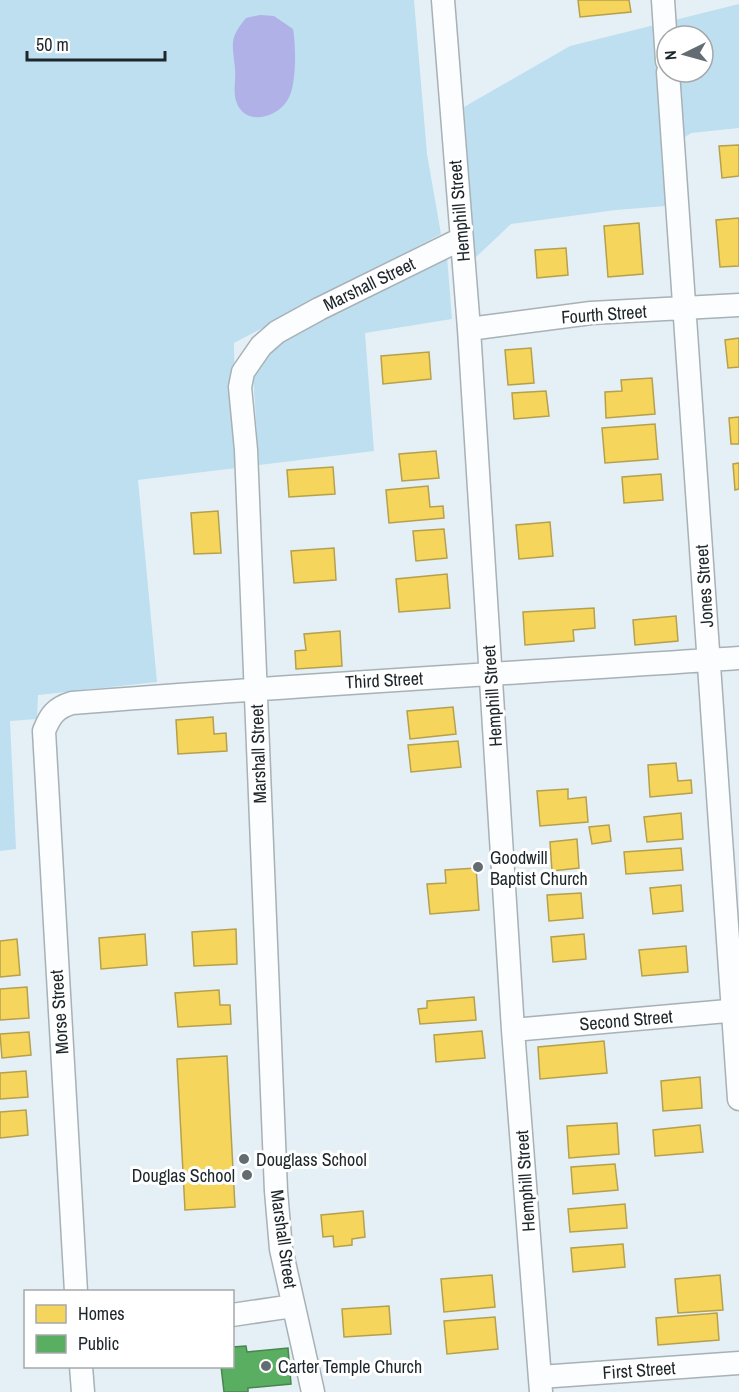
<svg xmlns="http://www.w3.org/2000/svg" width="739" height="1392" viewBox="0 0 739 1392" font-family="'Archivo Narrow',sans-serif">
<rect width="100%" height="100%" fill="#e5f0f6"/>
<path fill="#bedff0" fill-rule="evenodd" d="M0,0h414l13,154 14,80 -207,109 2,125 -98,12 19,202 -119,13 -1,24 -27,2 6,128 -16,2z
M739,4v124l-48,5 -30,20 5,53 -50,4 -105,14 -36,34 -11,-151 106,-61zM667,36h36v36h-36z
M447,256l5,63 -87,14 9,118 -115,14 -6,-89 27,-34z"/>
<path fill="#b0b1e7" d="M260,15l14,1 19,13c3,17 4,58 -6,72 -12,18 -43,25 -51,0 -3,-10 0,-22 -1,-32 -2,-26 -7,-29 11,-51z"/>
<path fill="#f6d55c" stroke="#b5a04d" stroke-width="1.5" d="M578,0h51l2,12 -51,5z
M739,145v31l-17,2 -3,-32z
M739,218v48l-19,1 -4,-47z
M639,223l4,51 -35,3 -4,-51z
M566,248l2,27 -31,3 -2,-28z
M739,338v29l-11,1 -3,-28z
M531,348l3,35 -26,2 -3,-35z
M429,352l2,27 -48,5 -2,-28z
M652,378l3,36 -49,4 -1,-26 17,-1 -1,-11z
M546,391l3,25 -35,3 -2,-26z
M739,417v27h-8l-2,-26z
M655,424l3,35 -53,4 -3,-35z
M436,451l3,27 -37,3 -3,-27z
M739,463v26l-4,1 -2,-26z
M333,467l2,27 -46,3 -2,-27z
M661,474l2,26 -39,3 -2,-26z
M428,486l2,21 13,-1 1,12 -55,5 -3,-33z
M218,511l3,42 -27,1 -3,-41z
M550,522l3,34 -34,3 -3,-34z
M444,529l3,29 -31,3 -3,-30z
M334,548l2,32 -42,3 -3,-32z
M447,574l3,34 -51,4 -3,-33z
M594,608l1,20 -22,2 1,11 -49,4 -2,-33z
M676,616l2,25 -43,4 -2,-25z
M340,631l2,35 -46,3 -1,-18 11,-1 -2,-16z
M453,707l3,27 -46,5 -3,-28z
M213,717l1,17 12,-1 1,18 -49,3 -2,-34z
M458,741l3,26 -50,5 -3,-27z
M676,763l2,18 13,-1 1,13 -42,4 -2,-32z
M568,789v10l18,-2 2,25 -48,4 -3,-35z
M681,813l2,26 -36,3 -3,-25z
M609,825l2,16 -19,3 -3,-17z
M577,839l2,29 -27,3 -2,-29z
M681,848l2,22 -57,4 -2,-22z
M476,868l3,42 -49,4 -3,-30 19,-1 -1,-13z
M681,885l2,26 -30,3 -3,-26z
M581,893l2,25 -34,3 -2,-26z
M236,929l1,35 -43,2 -2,-34z
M145,934l2,31 -46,4 -2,-31z
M584,934l2,25 -33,3 -2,-25z
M17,939l3,36 -20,2v-36z
M686,946l2,26 -46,4 -3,-26z
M27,987l2,31 -29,2v-31z
M219,990l1,15h10l1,19 -53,3 -3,-34z
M474,997l2,23 -56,4 -2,-15 9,-1v-7z
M482,1031l3,27 -49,4 -2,-27z
M29,1032l2,23 -29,3 -2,-24z
M604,1041l3,32 -67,6 -2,-32z
M227,1056l8,151 -50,3 -8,-151z
M26,1071l2,26 -28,2v-26z
M700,1077l2,31 -39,3 -2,-30z
M26,1110l2,25 -28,3v-26z
M617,1123l2,31 -50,4 -2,-32z
M700,1125l3,27 -48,4 -2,-26z
M615,1164l3,26 -45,4 -2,-27z
M625,1204l2,24 -57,4 -2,-23z
M363,1211l2,26 -13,2v6l-18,2 -1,-11 -10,1 -2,-22z
M623,1244l2,23 -52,5 -2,-24z
M492,1275l3,32 -51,5 -3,-33z
M720,1275l3,35 -45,3 -3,-34z
M389,1306l2,28 -47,3 -2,-28z
M717,1313l2,27 -61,5 -2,-27z
M495,1317l3,32 -51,5 -3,-33z"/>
<path fill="#5aae61" stroke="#488550" stroke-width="1.5" d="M246,1346l1,6 41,-4 3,36 -43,4v4h-24l-3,-26h11v-19z"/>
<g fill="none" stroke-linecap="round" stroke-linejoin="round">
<g stroke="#a7b1b6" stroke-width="25">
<path id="minor" d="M443,0l26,329 44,701 28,362
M663,0l4,61
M668,72l71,1027
M469,329l122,-16 148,-8
M513,1030l226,-20
M76,1292l-32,-561c6,-15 11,-23 28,-28 222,-18 445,-30 667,-45
M232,1315l61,-9
M81,1366l2,26
M540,1377l199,-14
M313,1392l-32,-143 -5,-58 -30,-741 -6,-63 3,-15 18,-26 16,-14 42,-23 142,-70"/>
</g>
<use href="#minor" stroke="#fbfdfe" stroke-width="22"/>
</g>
<g fill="#636d71" stroke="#fff" stroke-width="2">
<circle cx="478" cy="867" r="6"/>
<circle cx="244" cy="1159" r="6"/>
<circle cx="247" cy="1175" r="6"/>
<circle cx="266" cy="1366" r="6"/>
</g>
<g text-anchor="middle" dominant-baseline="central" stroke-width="6" stroke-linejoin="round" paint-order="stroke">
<g font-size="18" fill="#1d262a" stroke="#fff">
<text transform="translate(459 211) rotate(-95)">Hemphill Street</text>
<text transform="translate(369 284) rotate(-26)">Marshall Street</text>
<text transform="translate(604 314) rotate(-4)">Fourth Street</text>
<text transform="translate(704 586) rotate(-94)">Jones Street</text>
<text transform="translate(384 680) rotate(-3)">Third Street</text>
<text transform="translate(492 696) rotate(-94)">Hemphill Street</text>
<text transform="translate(258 754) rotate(-92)">Marshall Street</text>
<text transform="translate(59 1012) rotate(-94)">Morse Street</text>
<text transform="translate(626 1020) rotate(-5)">Second Street</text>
<text transform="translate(525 1181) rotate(-94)">Hemphill Street</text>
<text transform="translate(284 1239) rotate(82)">Marshall Street</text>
<text transform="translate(639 1370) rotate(-4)">First Street</text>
</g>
<g font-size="18" fill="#1d262a" stroke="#fff" text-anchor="start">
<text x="490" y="857">Goodwill<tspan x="490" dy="21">Baptist Church</tspan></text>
<text x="256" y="1159">Douglass School</text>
<text x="235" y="1175" text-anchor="end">Douglas School</text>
<text x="278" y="1366">Carter Temple Church</text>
</g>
</g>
<rect x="24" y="1290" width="210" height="78" fill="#ffffff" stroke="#a5a8aa" stroke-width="1.5"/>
<rect x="36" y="1305" width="30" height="18" fill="#f6d55c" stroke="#a5a8aa" stroke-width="1.5"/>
<text x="78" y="1320" font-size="18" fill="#1d262a">Homes</text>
<rect x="36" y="1335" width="30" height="18" fill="#5aae61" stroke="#a5a8aa" stroke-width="1.5"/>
<text x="78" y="1350" font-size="18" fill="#1d262a">Public</text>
<g transform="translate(685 54) rotate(265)"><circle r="28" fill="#ffffff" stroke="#a5a8aa" stroke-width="1.5"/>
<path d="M0-4.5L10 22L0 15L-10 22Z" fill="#636d71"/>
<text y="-9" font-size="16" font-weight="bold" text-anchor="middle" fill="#1d262a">N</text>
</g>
<path d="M27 51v9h138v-9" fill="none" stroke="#1d262a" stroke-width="3"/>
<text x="36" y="51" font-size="18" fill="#1d262a" stroke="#ffffff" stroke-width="4.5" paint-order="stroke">50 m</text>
</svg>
